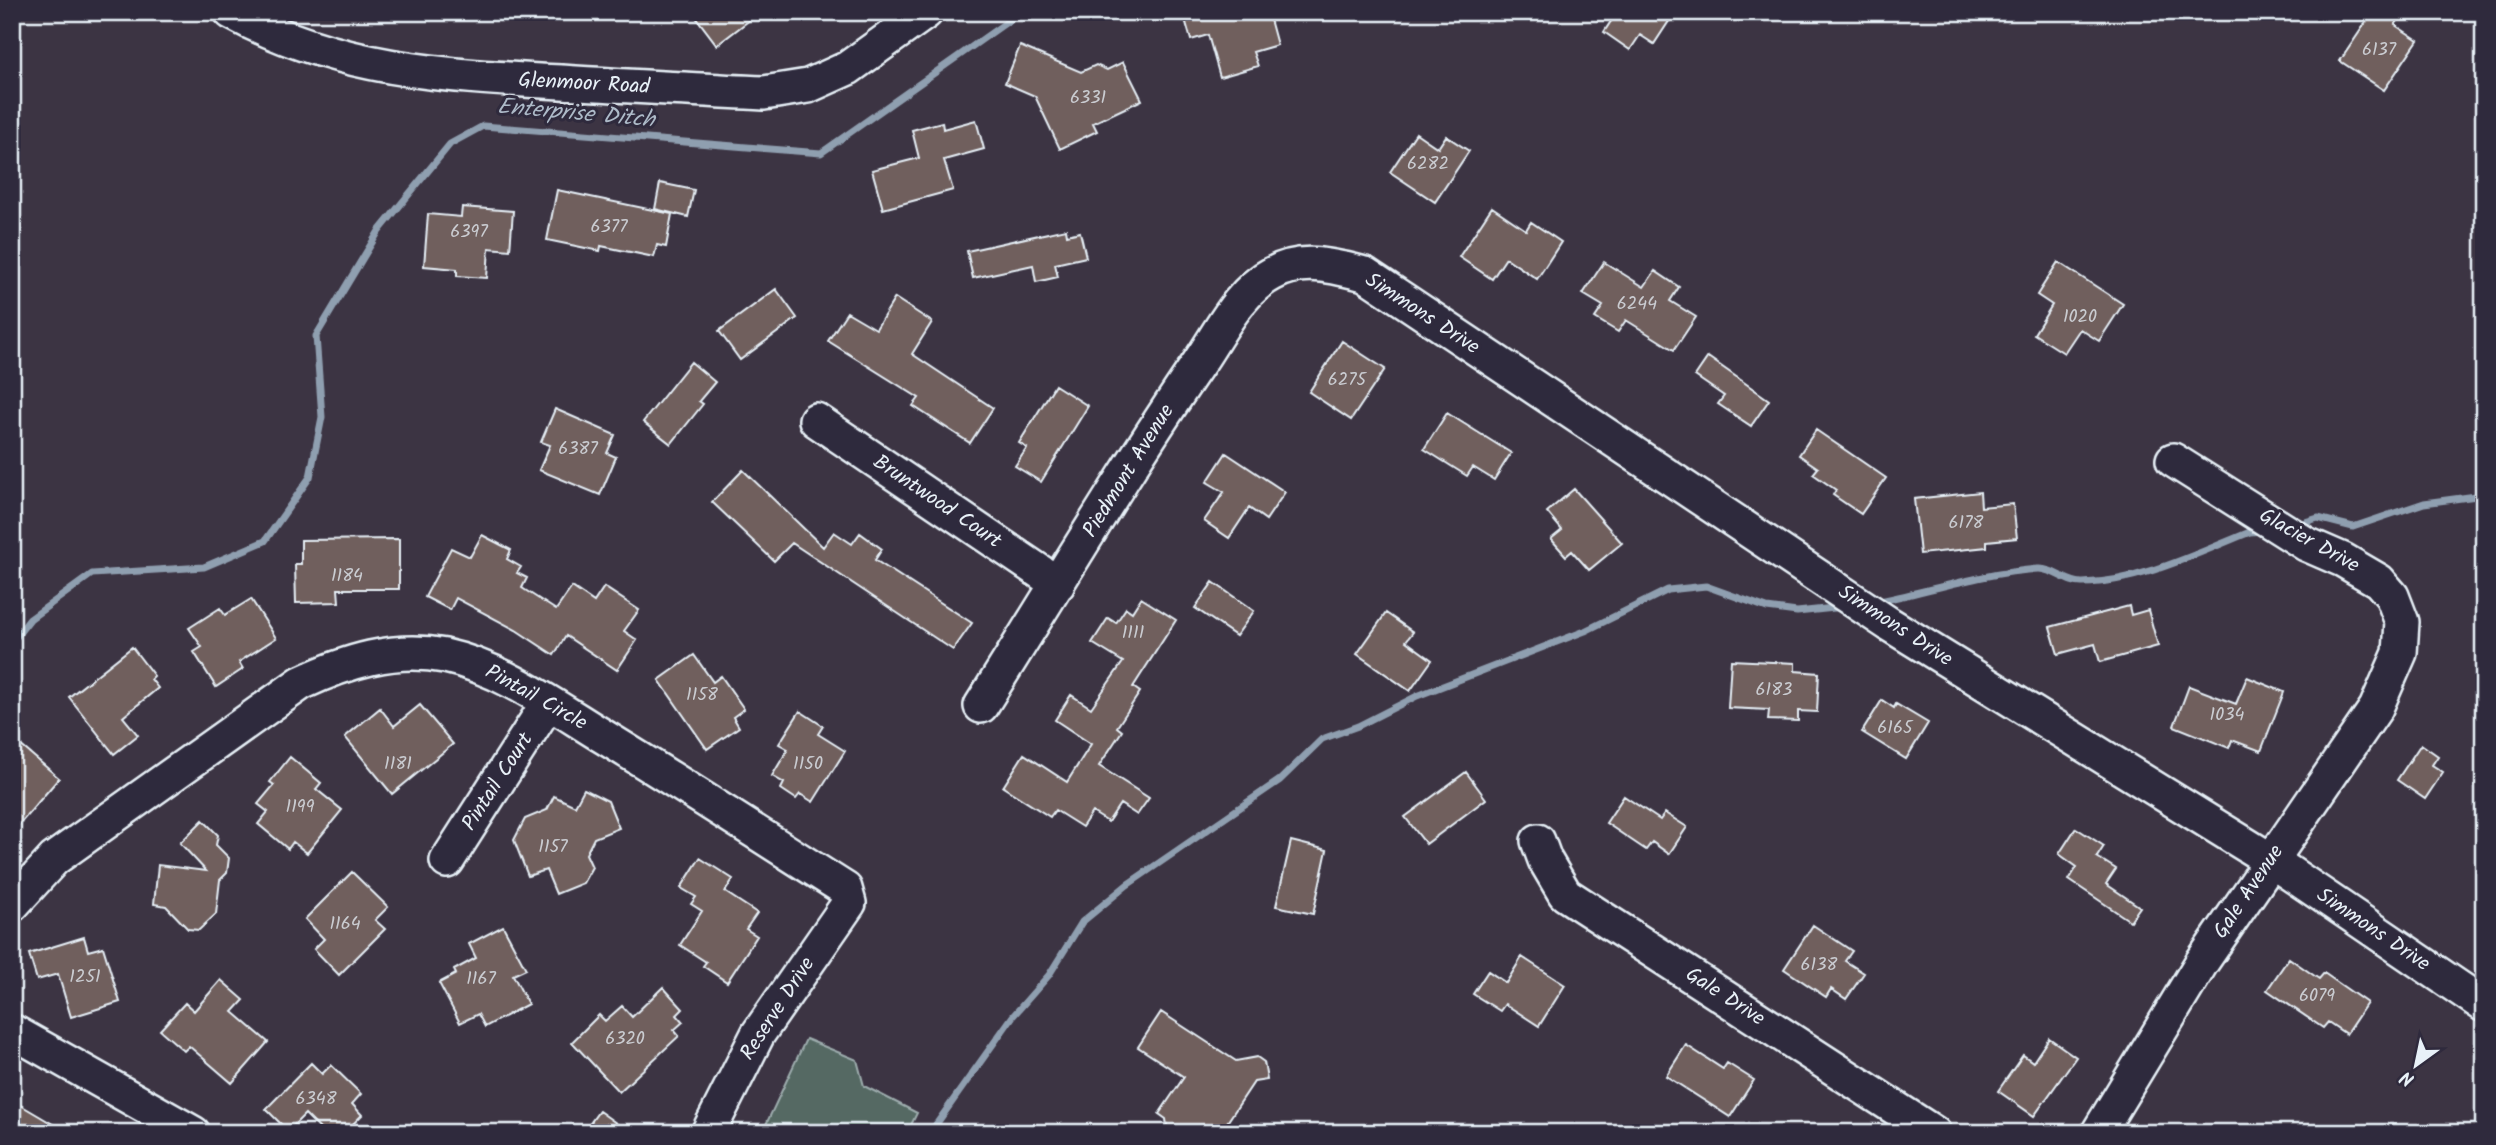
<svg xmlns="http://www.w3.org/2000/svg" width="2496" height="1145" viewBox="0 0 2496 1145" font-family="Kalam,sans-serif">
<rect width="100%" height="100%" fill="#3c3443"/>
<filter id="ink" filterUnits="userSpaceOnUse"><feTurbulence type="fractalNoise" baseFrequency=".0143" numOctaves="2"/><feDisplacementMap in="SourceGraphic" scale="14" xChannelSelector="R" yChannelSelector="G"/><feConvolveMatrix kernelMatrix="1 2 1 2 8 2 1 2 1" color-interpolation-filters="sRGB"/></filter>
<g filter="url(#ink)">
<path fill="#546964" stroke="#9eadae" stroke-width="2" d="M806,1039l51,21 7,26 53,27 -10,20h-145z"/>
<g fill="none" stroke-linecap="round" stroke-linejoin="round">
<path stroke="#8f9fb0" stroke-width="7" d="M2295,525l23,-7 35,9 71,-24 60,-8
M1876,602c54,-11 107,-29 162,-33 15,-1 30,15 45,14 58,-1 115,-30 167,-51l13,-1
M12,642l18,-23 62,-45 112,-7 61,-26 45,-64 12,-60 -6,-81 63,-105 71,-87 33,-18 338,27 200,-141
M930,1133l83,-117 36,-41 33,-53 45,-37 153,-105 42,-41 36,-13 59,-30 168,-65 83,-41 38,-4 61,22 30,4 47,-5"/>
</g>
<path fill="#705e5d" stroke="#e8f1f8" stroke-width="2" d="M692,12h68l-43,33z
M1183,12h42l2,7 24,-7h17l9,33 -24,7 5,14 -38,11 -12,-42 -17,5z
M1617,12h58l-21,32 -14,-9 -10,15 -26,-18z
M2373,12h31l-9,13 23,15 -34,50 -44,-29z
M1020,46l61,26 15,-7 11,5 16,-8 19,38 -49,23 4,8 -37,18 -25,-53 -30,-13z
M976,120l8,29 -40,11 9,30 -70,19 -11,-39 47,-12 -7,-28 30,-8 1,7z
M1416,133l22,15 8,-12 23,15 -34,51 -45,-30z
M660,183l34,7 -6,27 -33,-8z
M557,190l115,24 -6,33 -9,-2 -3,12 -53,-11 -1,5 -53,-11z
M462,207l51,4 -3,39 -21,-2 -2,30 -30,-2v-7l-33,-3 4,-52 33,3z
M1492,207l34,23 5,-8 30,20 -24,37 -31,-21 -14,21 -33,-22z
M1066,229l1,6 13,-3 6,25 -31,7 3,13 -22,5 -3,-17 -60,13 -6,-27z
M1604,262l40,25 11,-16 24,16 -9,14 26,16 -22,33 -48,-30 -8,12 -23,-14 8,-12 -20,-12z
M2058,262l65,42 -24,37 -19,-12 -16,24 -30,-19 18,-29 -15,-10z
M776,289l21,29 -57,42 -21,-29z
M895,298l37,24 -20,32 81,54 -23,35 -57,-37 6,-8 -91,-57 19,-29 29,17z
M1342,341l43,28 -34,51 -42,-28z
M1708,357l61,43 -18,26 -33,-22 6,-8 -29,-20z
M691,362l24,20 -16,19 4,3 -32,40 -28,-22z
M1055,385l33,21 -47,76 -26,-16 12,-18 -8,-5z
M555,409l60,26 -8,18 9,4 -16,38 -61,-25 11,-25 -9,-3z
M1447,413l64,40 -17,27 -21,-13 -6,9 -43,-27z
M1816,430l70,48 -25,36 -28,-19 3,-5 -23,-16 5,-6 -19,-13z
M1226,453l59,39 -19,28 -17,-12 -20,30 -25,-17 20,-29 -17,-10z
M743,470l80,77 11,-15 18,12 8,-11 22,16 -7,11 97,63 -19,27 -161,-107 -18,18 -62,-59z
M1574,489l48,54 -33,27 -17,-19 -6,5 -15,-17 11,-9 -15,-18z
M1980,492l1,15 32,-3 4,34 -30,3v6l-67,7 -6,-55z
M482,535l29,15 -4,9 14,8 -4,6 10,5 -5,10 34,22 16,-23 22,15 10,-15 35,23 -15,21 13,9 -20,30 -51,-34 -12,19 -38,-25 -60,-32 -6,12 -25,-13 26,-49 19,9z
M399,539v50h-61l1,13 -43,1 -1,-39h6v-24z
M1213,582l41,29 -18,25 -41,-28z
M1141,598l35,22 -43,67 7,5 -23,35 5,4 -23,35 50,32 -12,17 -17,-11 -12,18 -16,-10 -10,15 -27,-17 -5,7 -47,-30 21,-33 43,28 24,-38 -36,-24 16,-25 20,13 32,-46 -31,-19 16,-25 8,5 10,-15 6,4z
M251,599l25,39 -37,24 4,7 -27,18 -22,-35 8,-5 -13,-19 31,-20 5,7z
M2129,606l2,9 17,-5 10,36 -58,16 -5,-18 -37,10 -8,-27z
M1386,613l27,19 -7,9 26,19 -22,31 -53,-37z
M132,647l22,29 -3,3 7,9 -35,29 15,18 -24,19 -45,-57z
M694,655l19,27 8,-6 23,33 -11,8 6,10 -32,22 -48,-69z
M1731,660l64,3v8l24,2 -2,39 -19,-1v10l-30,-1 1,-10 -41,-2z
M2247,677l37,15 -23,59 -29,-11 -3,8 -55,-22 15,-40 47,18z
M1882,700l12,8 2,-4 32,19 -22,36 -44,-27z
M420,705l33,39 -61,50 -47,-57 35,-29 14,18z
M800,711l23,15 -5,8 27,17 -32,51 -13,-8 -4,5 -15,-10 3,-6 -12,-7 16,-27 -9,-5z
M12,738l47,40 -47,55z
M2421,744l17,12 -6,9 11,7 -18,27 -28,-19z
M290,757l31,26 -5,6 26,21 -35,43 -14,-11 -5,7 -30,-25 10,-12 -10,-8 16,-19 -4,-3z
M1466,772l20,27 -60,45 -21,-27z
M584,789l24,12 11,27 -25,10 -8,16 6,13 -9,16 -27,11 -10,-24 -18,6 -14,-36 11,-21 22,-9 7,-14 21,10z
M1624,796l36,24 5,-7 22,14 -18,27 -17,-12 -6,8 -40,-27z
M203,820l15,15 -2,10 13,13 -2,15 -7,7 -4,34 -17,16 -11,-1 -22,-23 -12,-2 4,-39 48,6 -26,-28z
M2076,828l28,18 -7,11 19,12 -10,15 34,23 -10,14 -61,-41 8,-13 -18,-13z
M1291,841l36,9 -14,64 -37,-8z
M700,858l33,21 -8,13 32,21 -11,16 11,7 -30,46 -24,-16 3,-4 -26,-17 22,-34 -11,-7 5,-7 -15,-9z
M352,872l36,35 -13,13 10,9 -46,46 -25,-26 10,-10 -19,-20z
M1813,925l39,26 -7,10 19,12 -18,26 -15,-10 -5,8 -42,-28z
M503,926l23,43 -13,6 15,29 -43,23 -7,-13 -18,9 -21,-40 17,-9 -2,-4 22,-12 -7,-14z
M84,937l4,14 15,-4 17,55 -49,15 -13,-43 -21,6 -8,-26z
M1522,957l43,28 -26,41 -34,-22 -5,7 -27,-17 15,-23 18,12z
M2289,958l30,21 5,-6 43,30 -21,31 -18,-12 -5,6 -56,-38z
M221,980l23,20 -11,12 35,30 -36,41 -43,-37 -5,5 -24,-21 25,-27 9,8z
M663,987l20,22 -6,6 6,7 -9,8 5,6 -60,56 -47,-50 27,-27 6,6 17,-15 10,11z
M1161,1012l75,49 21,-4 7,5 3,18 -13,2 -34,51h-52l-2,-14 -7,-5 25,-37 -46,-30z
M2049,1038l27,19 -42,59 -36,-25 25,-36 10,7z
M1686,1045l37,24 4,-6 27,17 -24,37 -64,-41z
M311,1063l11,11 9,-9 30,29 -9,10 10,11 -18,18h-20l-19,-19 -17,17 -22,-22z
M12,1100l56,33h-56z
M599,1111l31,22h-47z"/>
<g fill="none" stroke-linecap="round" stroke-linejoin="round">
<g stroke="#e8f1f8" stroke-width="38">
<path id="minor" d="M231,12c105,58 214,64 330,70 68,4 135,8 203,11l44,-7 40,-18 78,-56
M816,420l242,164
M981,706c72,-114 141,-231 217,-342 21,-30 40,-72 74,-90 30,-17 61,-8 93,0l524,350 383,237 212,144
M1538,841l7,19 20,34 369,239
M447,861l101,-158
M12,905l42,-46 247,-176c45,-21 93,-37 144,-27 59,13 110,51 161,82 80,49 159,100 239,151l4,14 -91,131 -50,99
M12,1031l181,102
M2098,1133l104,-171 174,-254 24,-55 2,-31 -10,-26 -13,-15 -36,-21 -37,-16 -133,-84"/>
</g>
<use href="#minor" stroke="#2f2a3d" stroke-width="33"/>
</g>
</g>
<g text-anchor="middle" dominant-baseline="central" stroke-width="6" stroke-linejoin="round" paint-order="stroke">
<g font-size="18" fill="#caccd1">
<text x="2379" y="50">6137</text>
<text x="1088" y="98">6331</text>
<text x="1428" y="164">6282</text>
<text x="609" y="227">6377</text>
<text x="469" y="232">6397</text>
<text x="1637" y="304">6244</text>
<text x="2080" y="317">1020</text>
<text x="1347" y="380">6275</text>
<text x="578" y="449">6387</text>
<text x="1966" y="523">6178</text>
<text x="347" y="576">1184</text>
<text x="1133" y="633">1111</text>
<text x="1774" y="690">6183</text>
<text x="702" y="695">1158</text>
<text x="2227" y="715">1034</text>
<text x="1895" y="728">6165</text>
<text x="398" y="764">1181</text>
<text x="808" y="764">1150</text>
<text x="300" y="807">1199</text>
<text x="553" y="847">1157</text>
<text x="345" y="924">1164</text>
<text x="1819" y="965">6138</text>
<text x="85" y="977">1251</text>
<text x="481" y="979">1167</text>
<text x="2317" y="996">6079</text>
<text x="625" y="1039">6320</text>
<text x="316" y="1099">6348</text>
</g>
<g font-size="21" fill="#e8f1f8" stroke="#2f2a3d">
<text transform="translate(584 84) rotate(3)">Glenmoor Road</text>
<text transform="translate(1422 314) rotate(33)">Simmons Drive</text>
<text transform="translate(1129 471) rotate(-58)">Piedmont Avenue</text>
<text transform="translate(937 502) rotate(34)">Bruntwood Court</text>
<text transform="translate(2309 541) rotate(29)">Glacier Drive</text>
<text transform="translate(1895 626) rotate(33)">Simmons Drive</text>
<text transform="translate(536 698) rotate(29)">Pintail Circle</text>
<text transform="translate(498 782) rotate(-57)">Pintail Court</text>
<text transform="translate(2249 892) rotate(-56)">Gale Avenue</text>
<text transform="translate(2373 930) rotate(34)">Simmons Drive</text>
<text transform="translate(1725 997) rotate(33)">Gale Drive</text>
<text transform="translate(778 1009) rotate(-57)">Reserve Drive</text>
</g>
<g font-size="23" font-style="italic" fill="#adbac8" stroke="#2f2a3d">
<text transform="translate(576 114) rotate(5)">Enterprise Ditch</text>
</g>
</g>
<rect width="2496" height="1145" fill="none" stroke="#2f2a3d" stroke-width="42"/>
<rect x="21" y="21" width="2454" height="1103" fill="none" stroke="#e8f1f8" stroke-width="2.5" filter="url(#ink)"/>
<g transform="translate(2416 1065) rotate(213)" stroke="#2f2a3d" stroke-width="5" paint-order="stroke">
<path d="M0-5L12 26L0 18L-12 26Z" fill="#e8f1f8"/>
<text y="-10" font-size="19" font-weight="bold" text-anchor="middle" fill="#e8f1f8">N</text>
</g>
</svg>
